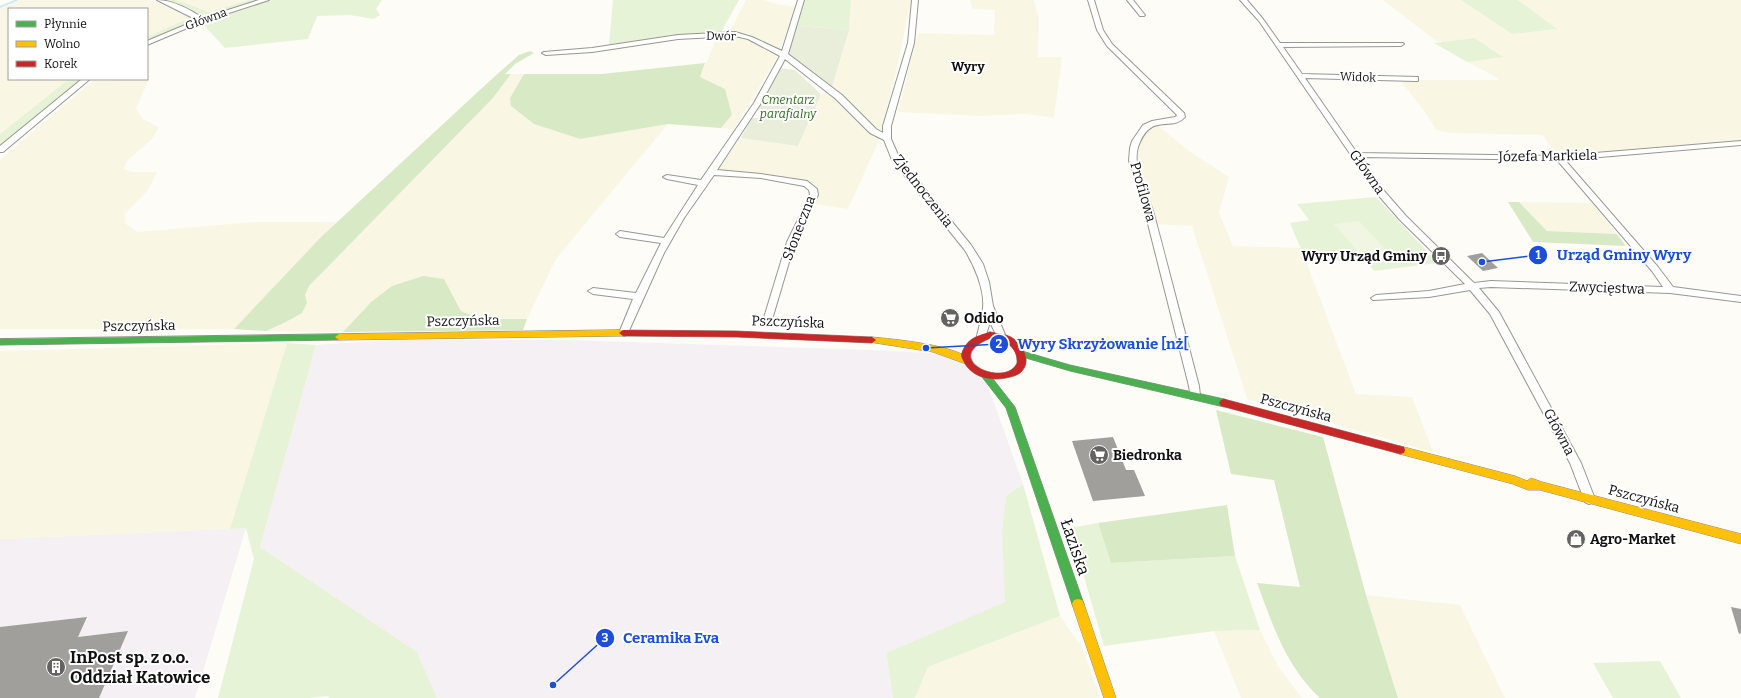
<svg xmlns="http://www.w3.org/2000/svg" width="1741" height="698" viewBox="0 0 1741 698" font-family="Bitter,serif">
<rect width="100%" height="100%" fill="#fdfcf7"/>
<path fill="#f5f0f3" d="M391,340h177l302,10 99,5 15,20 39,109 -17,12 -4,35 4,71 -120,51 7,45h-456l-20,-46 -157,-105 56,-202z
M246,528l-51,170h-195v-159z"/>
<path fill="#f9f7e4" d="M21,0h128l30,11 12,6 -44,20v-28h-138v70h60l-69,55v-125z
M177,0h72l-40,12z
M746,0h18l12,4 20,3 -18,49 -44,73 -13,-1 11,-13 -32,-38 17,-40 10,-1z
M851,0h60l-15,73 -19,72 -29,64 -34,-5 2,-16 -5,-6 -93,-13 23,-31 57,8 23,-52 11,-7 17,-57z
M970,0h64l5,20 -1,37h24l-8,61 -28,-4 -46,2 -82,-4 20,-79 76,2 1,-25 -22,-1z
M1383,0h78l51,34 44,-5 -38,-29h223v141l-182,16 -17,-22 -91,-2 -15,-3 -11,-18 -25,-32h98v-2l-31,-16 35,-6 -27,-18 -30,4 -9,-1z
M511,74h13l-14,24 24,26 46,15 88,-15 -112,135 -29,60h-46l-20,-8 -7,-14 -83,5 -28,30 -77,-1 18,-8 21,-28 4,-9 184,-188z
M149,79l-13,30 7,10 16,8 -6,11 -27,24 -2,7 8,3h25l-9,18 -23,24 1,10 12,8 115,-10h83l-102,107h-234v-169l92,-79z
M1156,124l33,27 40,26 -10,36 14,33 68,2 55,146 56,3 21,55 -186,-53 -55,-173 -36,-2 -16,-51 -3,-23 5,-13z
M1519,202l74,1 24,31 -70,-3z
M287,343l-57,186 -230,10v-188z
M1366,595l94,10 45,93h-107z
M1060,616l23,33 17,49h-185l13,-31z
M1260,630l18,36 24,32h-61l-27,-67z"/>
<path fill="#e7f3d7" d="M163,0h14l32,12 40,-12h11l-43,13 -15,2z
M272,0h110l-6,9 4,6 -6,4 -24,-4 -33,1 -9,23 -83,9 -24,-26 48,-16z
M613,0h126l-18,32 -50,3 -62,10z
M804,0h47l-2,30 -52,-4z
M1461,0h57l39,29 -45,5z
M191,17l4,3 -48,22v-5z
M1475,38l28,19 -36,5 -33,-19z
M69,79h12l-81,67v-12z
M1376,197l62,66 -64,8 -9,-11 -59,1 -16,-38 19,-3 -12,-16z
M287,343l29,2 -56,202 157,105 20,46h-107l-3,-2 -17,2h-92l36,-139 -8,-31 -16,1z
M1023,484l37,132 -132,51 -13,31h-22l-7,-45 119,-51 -3,-71 4,-35z
M1098,523l13,40 124,-7 25,74 -46,1 -110,15 -34,-118z
M1660,661l21,37h-68l-20,-35z"/>
<path fill="#d8eac5" d="M530,51l4,2 -19,11 -10,10h6l-18,24 -184,188 -4,9 2,8 -5,10 -18,10 -18,8 -32,-2 88,-93 172,-159 25,-22z
M705,63l-5,14 25,12 7,26 -11,13 -53,-4 -88,15 -46,-15 -23,-18 -1,-8 14,-24h78z
M1508,202h11l28,29 70,3 9,12 -93,-4z
M423,276l21,3 17,32 20,8h46l-4,11 -180,2 28,-30 21,-16z
M1216,410l107,27 43,158 32,103h-78c-34,-32 -47,-72 -63,-115l43,4 -26,-107 -43,-6z
M1227,505l8,51 -124,7 -13,-40z"/>
<path fill="#e9eedb" d="M797,26l52,4 -17,57 -46,-33z
M780,68l15,2 26,24 -23,52 -57,-8 11,-20h7l3,-5 -5,-4z"/>
<path fill="#f0f6e1" d="M1359,221l32,34 -26,5 -31,-36z"/>
<g fill="none" stroke-linecap="round" stroke-linejoin="round">
<path stroke="#cde8f7" stroke-width="2" d="M0,7l17,-7"/>
</g>
<path fill="#a19f9c" d="M1482,253l16,15 -15,3 -16,-15z
M1113,437l13,33h8l11,26 -52,5 -21,-60z
M1731,607l10,2v24l-2,1z
M87,617l-9,20 50,-6 -29,67h-99v-71z"/>
<g fill="none" stroke-linecap="round" stroke-linejoin="round">
<g stroke="#979795" stroke-width="2">
<path id="street" d="M157,0c16,0 32,9 46,18l56,-18h10l-65,21 -57,24v-4l50,-21z
M798,0h6l-16,54 54,41 34,34 7,4v-7l25,-83 4,-43h6l-4,43 -23,83v13l8,18 72,88 12,19 6,18 4,24 13,31 -2,2h-6l-8,-17 -5,16h-6l-2,-2c2,-9 5,-19 6,-28 2,-18 -9,-44 -19,-59l-72,-89 -8,-20 -14,-7 -34,-34 -51,-40 -24,44 -44,67 44,4 46,7 10,8 1,6 -23,47 -24,81 -3,1 -5,-3 24,-79 23,-47 -1,-5 -5,-4 -43,-8 -47,-3 -30,43 -20,35 -37,82 -3,1 -5,-3 14,-34 -40,-5 -5,-3 5,-3 43,5 25,-50 -41,-6 -4,-3 4,-3 44,7 34,-53 -31,-6 -4,-2 4,-2 34,5 53,-77 26,-47 -32,-17 -13,-3 -57,3 -86,13 -46,3 -4,-2 2,-1 48,-4 86,-13 57,-3 17,5 30,14z
M1088,0h6l9,30 9,14 72,69 1,4c-14,15 -32,-4 -45,25 -3,6 -4,14 -3,21 3,18 13,36 18,55 15,56 29,112 44,168l1,10 -1,3h-8l-2,-13 -44,-174 -16,-51 1,-13 2,-7 11,-16 9,-4 23,-4 2,-1 -1,-2 -69,-68 -10,-16z
M1127,0h6l12,15 -1,1h-4z
M1240,0h7l16,19 17,24h123l1,1 -3,2 -118,1 19,27 116,3v4h-3l-110,-3 52,75 202,3 182,-15v4l-176,15 93,107 15,20 68,9v6l-71,-9 -179,-6 -12,1 20,24 82,151 14,36 -2,3 -4,2 -4,-2 -15,-39 -80,-149 -20,-24 -41,7 -56,3 -2,-2 5,-3 53,-4 36,-7 -65,-64 -21,-24 -120,-175zM1361,157l196,3 95,111 11,16 -172,-6 -17,2 -68,-67 -21,-24z
M82,79h8l-87,73h-3v-6z"/>
</g>
<g stroke="#8e8d8b" stroke-width="1">
<path id="fast" d="M339,334l4,3 -4,3 -339,5v-6z
M1022,351l48,14 154,34 3,1 2,3 -2,3 -3,1 -154,-36 -51,-15 -2,-2z
M987,374l3,1 25,32 69,197 -2,4 -4,1 -4,-1 -2,-4 -66,-196 -24,-31 2,-2z"/>
</g>
<g stroke="#8e8d8b" stroke-width="1">
<path id="slow" d="M623,330l4,3 -4,3 -284,4 -4,-3 4,-3z
M872,337c20,2 88,8 99,24l-5,3 -33,-12 -64,-10 -1,-2 1,-2z
M1400,446l115,30 12,5 4,-3 11,4 199,52v10l-201,-54h-12l-15,-6 -117,-31 -1,-3 1,-3z
M1078,599l4,1 2,4 32,94h-12l-32,-94 2,-4z"/>
</g>
<g stroke="#8e8d8b" stroke-width="1">
<path id="jam" d="M623,330l113,1 136,6 4,3 -4,3 -136,-6 -113,-1 -4,-3z
M990,332c7,1 15,2 21,5 12,7 22,25 9,36 -4,3 -9,4 -14,5 -20,4 -38,-3 -45,-22 4,-16 14,-20 29,-24zM991,338c14,2 27,9 26,25 -11,26 -80,-4 -26,-25z
M1224,399l176,47 4,1 1,3 -1,3 -4,1 -179,-48 -2,-3 2,-3z"/>
</g>
<use href="#street" fill="#fffffe" fill-rule="evenodd"/>
<use href="#fast" fill="#4caf50" fill-rule="evenodd"/>
<use href="#slow" fill="#ffc107" fill-rule="evenodd"/>
<use href="#jam" fill="#c62828" fill-rule="evenodd"/>
</g>
<defs>
<g id="bus-disc" transform="scale(1)"><circle r="9.5" fill="#646362" stroke="#fff"/><path d="M-5-6H5V4H4V6H2V4H-2V6H-4V4H-5ZM-3.5-4V0h7V-4ZM-3.5 1.2v1.5H-2V1.2ZM2 1.2v1.5H3.5V1.2Z" fill="#fff"/></g>
<g id="supermarket-disc" transform="scale(1)"><circle r="9.5" fill="#646362" stroke="#fff"/><path d="M-6-5.5h2.5l.6 2H6L4.5 2H-2.5L-4.4-4H-6ZM-1.5 3.2a1.3 1.3 0 1 0 .1 0ZM3 3.2a1.3 1.3 0 1 0 .1 0Z" fill="#fff"/></g>
<g id="shop-disc" transform="scale(1)"><circle r="9.5" fill="#646362" stroke="#fff"/><path d="M-5-2.5h2.3a2.7 3.5 0 0 1 5.4 0H5L5.5 6h-11ZM-1.5-2.5h3a1.5 2.3 0 0 0-3 0Z" fill="#fff"/></g>
<g id="building-disc" transform="scale(1)"><circle r="9.5" fill="#646362" stroke="#fff"/><path d="M-4-6H4V6H1V3H-1V6H-4ZM-2.5-4.3h1.7v1.8h-1.7ZM.8-4.3h1.7v1.8H.8ZM-2.5-1h1.7V.8h-1.7ZM.8-1h1.7V.8H.8Z" fill="#fff"/></g>
</defs>
<g fill-rule="evenodd">
<use href="#bus-disc" x="1441" y="256"/>
<use href="#supermarket-disc" x="950" y="318"/>
<use href="#supermarket-disc" x="1099" y="455"/>
<use href="#shop-disc" x="1576" y="539"/>
<use href="#building-disc" x="56" y="667"/>
</g>
<g text-anchor="middle" dominant-baseline="central" stroke-width="4" stroke-linejoin="round" paint-order="stroke">
<g font-size="12" fill="#111" stroke="#fff">
<text transform="translate(206 19) rotate(-20)">Główna</text>
<text transform="translate(721 36) rotate(1)">Dwór</text>
<text transform="translate(1358 77) rotate(2)">Widok</text>
</g>
<g font-size="12" font-style="italic" fill="#2f6b1f" stroke="#fff">
<text x="788" y="100">Cmentarz<tspan x="788" dy="14">parafialny</tspan></text>
</g>
<g font-size="13" font-weight="bold" fill="#111" stroke="#fff">
<text x="968" y="66">Wyry</text>
</g>
<g font-size="14" fill="#111" stroke="#fff">
<text transform="translate(1548 156) rotate(-1)">Józefa Markiela</text>
<text transform="translate(1367 172) rotate(55)">Główna</text>
<text transform="translate(923 191) rotate(52)">Zjednoczenia</text>
<text transform="translate(1143 192) rotate(74)">Profilowa</text>
<text transform="translate(799 228) rotate(-69)">Słoneczna</text>
<text transform="translate(1607 288) rotate(2)">Zwycięstwa</text>
<text transform="translate(463 321) rotate(-1)">Pszczyńska</text>
<text transform="translate(788 322) rotate(2)">Pszczyńska</text>
<text transform="translate(139 326) rotate(-1)">Pszczyńska</text>
<text transform="translate(1296 408) rotate(15)">Pszczyńska</text>
<text transform="translate(1559 432) rotate(62)">Główna</text>
<text transform="translate(1644 499) rotate(15)">Pszczyńska</text>
</g>
<g font-size="14" font-weight="bold" fill="#111" stroke="#fff" text-anchor="start">
<text x="1427" y="256" text-anchor="end">Wyry Urząd Gminy</text>
<text x="964" y="318">Odido</text>
<text x="1113" y="455">Biedronka</text>
<text x="1590" y="539">Agro-Market</text>
</g>
<g font-size="17" fill="#111" stroke="#fff">
<text transform="translate(1075 547) rotate(71)">Łaziska</text>
</g>
<g font-size="17" font-weight="bold" fill="#111" stroke="#fff" text-anchor="start">
<text x="70" y="657">InPost sp. z o.o.<tspan x="70" dy="20">Oddział Katowice</tspan></text>
</g>
</g>
<path fill="none" stroke="#1d4ed8" stroke-width="1.5" d="M1482 262L1538 255M926 348L999 344M553 685L605 638"/>
<g fill="#1d4ed8" stroke="#fff" stroke-width="1.5">
<circle cx="1482" cy="262" r="4"/>
<circle cx="926" cy="348" r="4"/>
<circle cx="553" cy="685" r="4"/>
<circle cx="1538" cy="255" r="10"/>
<circle cx="999" cy="344" r="10"/>
<circle cx="605" cy="638" r="10"/>
</g>
<g font-size="12" text-anchor="middle" font-weight="bold" fill="#fff">
<text x="1538" y="259">1</text>
<text x="999" y="348">2</text>
<text x="605" y="642">3</text>
</g>
<g font-size="15" text-anchor="middle" font-weight="bold" fill="#1d4ed8" stroke="#fff" stroke-width="4" stroke-linejoin="round" paint-order="stroke">
<text x="1624" y="260">Urząd Gminy Wyry</text>
<text x="1103" y="349">Wyry Skrzyżowanie [nż[</text>
<text x="671" y="643">Ceramika Eva</text>
</g>
<rect x="8" y="8" width="140" height="72" fill="#ffffff" stroke="#a0a0a0"/>
<rect x="16" y="21" width="20" height="6" fill="#4caf50" stroke="#a0a0a0"/>
<text x="44" y="28" font-size="12" fill="#111111">Płynnie</text>
<rect x="16" y="41" width="20" height="6" fill="#ffc107" stroke="#a0a0a0"/>
<text x="44" y="48" font-size="12" fill="#111111">Wolno</text>
<rect x="16" y="61" width="20" height="6" fill="#c62828" stroke="#a0a0a0"/>
<text x="44" y="68" font-size="12" fill="#111111">Korek</text>
</svg>
